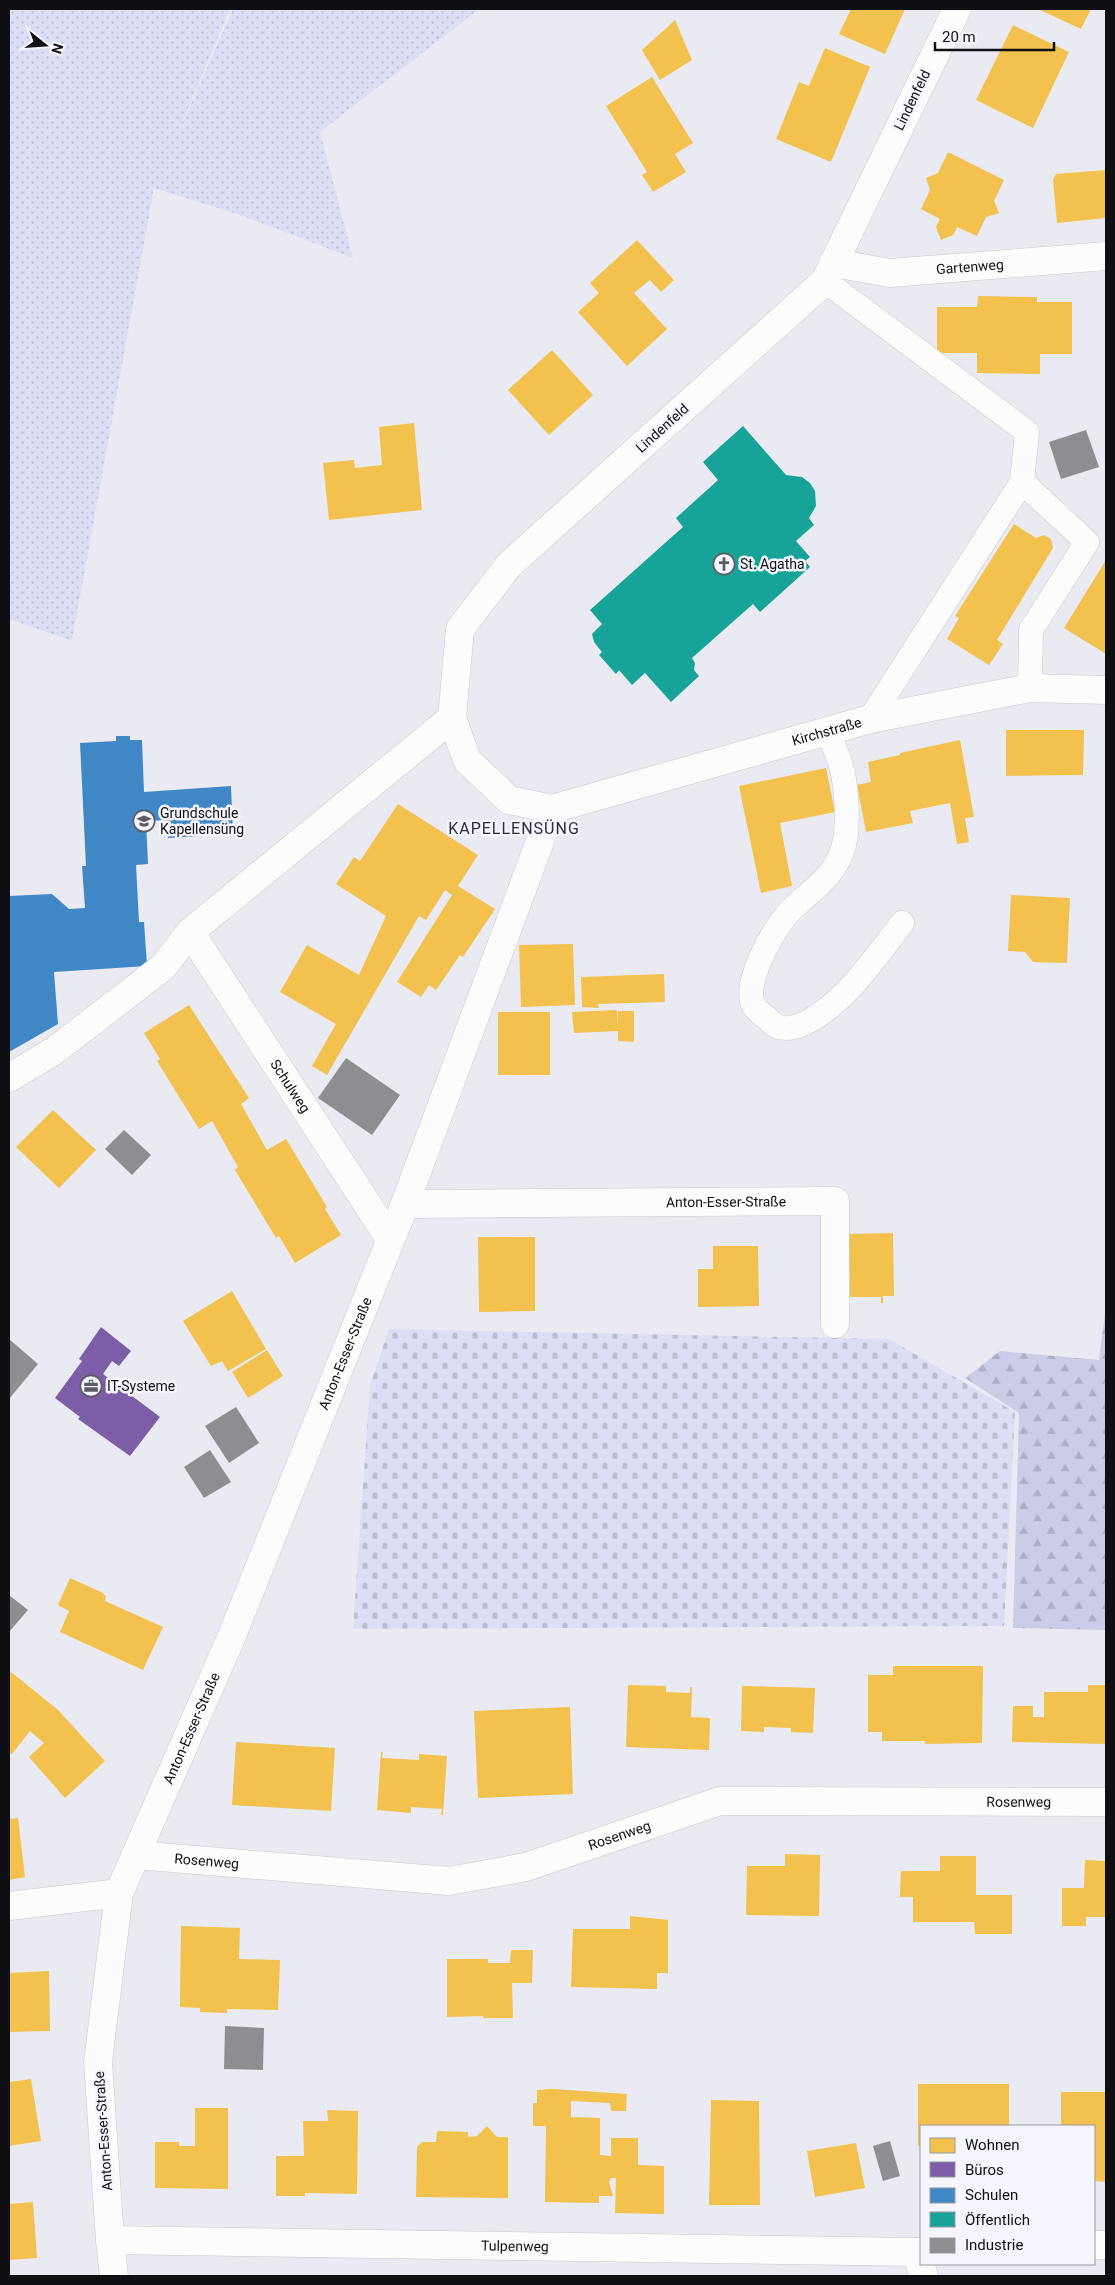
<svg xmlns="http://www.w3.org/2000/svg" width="1115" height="2285" viewBox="0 0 1115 2285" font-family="Roboto,sans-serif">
<defs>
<pattern id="grass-dots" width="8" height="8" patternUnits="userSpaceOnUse" patternTransform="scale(1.25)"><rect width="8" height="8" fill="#dbdef4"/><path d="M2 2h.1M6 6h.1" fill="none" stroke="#bbbdd0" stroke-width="1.8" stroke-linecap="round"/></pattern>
<pattern id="forest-firs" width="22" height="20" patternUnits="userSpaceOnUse" patternTransform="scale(1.25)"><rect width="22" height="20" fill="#cacce8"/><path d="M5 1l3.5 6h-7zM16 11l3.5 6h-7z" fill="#acaec6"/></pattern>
<pattern id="cemetery-stones" width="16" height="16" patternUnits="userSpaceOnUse" patternTransform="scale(1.25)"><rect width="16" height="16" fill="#dbdef4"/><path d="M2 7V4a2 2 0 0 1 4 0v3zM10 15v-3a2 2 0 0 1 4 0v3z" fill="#bbbdd0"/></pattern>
</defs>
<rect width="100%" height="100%" fill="#eaebf2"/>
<path fill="url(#grass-dots)" d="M9,9h221l-57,135 60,-135h246l-159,123 33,126 -113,-43 -86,-27 -82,453 -63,-22z"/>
<path fill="url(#forest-firs)" d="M1106,1305v325l-93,-2 6,-215 -54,-35 35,-27 99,9z"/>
<path fill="url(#cemetery-stones)" d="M389,1329l500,10 126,73 -11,214 -651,3 17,-244z"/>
<path fill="#f2c14e" d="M851,9h54l-20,45 -46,-20z
M1038,9h53l-10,20z
M675,20l17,40 -32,20 -18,-30z
M1013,25l56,27 -36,76 -57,-28z
M825,48l45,19 -39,95 -55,-23 23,-57 10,4z
M652,77l41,66 -18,11 11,18 -33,20 -11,-17 5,-3 -41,-66z
M948,152l56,28 -10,21 5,12 -13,4 -9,19 -20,-9 -4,8 -12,5 -5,-13 4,-8 -19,-10 9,-19 -4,-12 12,-5z
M1106,170v48l-49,5 -4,-43 3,-6z
M637,240l37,40 -13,12 -11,-12 -16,13 33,36 -40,37 -49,-54 21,-19 -9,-10z
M978,296l59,1v5h35v52h-32v20l-63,-1v-20h-40v-46h40z
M552,350l41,45 -44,40 -41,-45z
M414,423l8,87 -93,10 -6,-57 31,-3 1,8 27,-3 -3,-38z
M1014,524l22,14 8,-3 7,4 2,9 -56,92 6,4 -14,21 -42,-26 12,-21 -4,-2z
M1106,560v94l-42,-26z
M1006,730h78l-1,45 -77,1z
M960,740l14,77 -9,1 4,24 -12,2 -7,-41 -40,8 3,12 -47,9 -9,-47 14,-3 -3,-20 32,-7v-2z
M826,768l9,44 -55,11 12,63 -31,7 -22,-107z
M398,804l80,51 -20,31 37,23 -32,48 -3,-2 -24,35 -7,-5 -8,12 -24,-15 55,-87 -7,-5 -19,30 -7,-4 -92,159 -15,-9 24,-42 -56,-32 27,-47 52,30 27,-59 -50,-32 18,-27 6,4z
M1011,895l59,3 -3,65 -34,-1 -8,-10 -17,-1z
M573,944l2,61 -54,2 -2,-62z
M664,974l1,28 -67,2 1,4 -17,-1 -1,-30z
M189,1005l60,93 -8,6 26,46 19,-11 41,68 -2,2 16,26 -46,28 -16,-27 -3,2 -41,-68 3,-3 -26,-46 -13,8 -42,-68 3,-2 -16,-26z
M617,1010l1,15v-14h16v31l-16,-1v-10l-44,2 -2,-21z
M498,1012h52v63h-52z
M53,1110l43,40 -37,38 -43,-41z
M893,1233l1,63h-11v7h-2v-6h-31l-1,-63z
M478,1237h57v74l-56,1z
M713,1246h45l1,60 -61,1v-38h15z
M232,1291l34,58 -38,22 -6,-10 -11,5 -28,-45z
M267,1350l16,26 -35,22 -16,-26z
M70,1578l31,14 5,4 -1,5 58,26 -20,43 -83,-38 9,-21 -11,-6z
M893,1666h90l-1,77 -57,1v-3h-43v-9h-14v-57h25z
M11,1672l47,38 47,51 -40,37 -36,-41 15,-14 -14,-12 -18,23 -3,-2v-77z
M628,1685l38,1v6l24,1v-6h2l-1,30 19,1 -1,32 -83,-3z
M1088,1685h18v59l-94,-2 1,-36h20v11h11v-25h44z
M742,1686l73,2 -2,45 -22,-1v-4l-27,-1v5l-23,-1z
M570,1707l3,87 -95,4 -4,-87z
M236,1742l99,6 -4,63 -99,-6z
M381,1752h2l-1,6 37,2v-6l28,2 -4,59h-2l1,-6 -31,-2v6l-34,-3z
M18,1818l7,59 -16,3v-61z
M785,1854l35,1 -1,61 -73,-1 1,-49h38z
M940,1856h36v39h36v39h-37l-1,-12h-61v-25h-13l1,-26h39z
M1085,1860l21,1v56h-20v9h-24v-38h22z
M630,1916l38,4v53h-11v16l-86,-2 2,-58h57z
M181,1926l59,2 -1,31 41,1 -2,50 -51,-1v4l-27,-1v-4l-20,-1z
M511,1950h22l-1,33h-20l1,35h-30v-2l-36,1v-58h41v4h22z
M49,1971l1,60 -41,1v-59z
M31,2079l10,62 -32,5v-64z
M918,2084h91v42h-88v20h-3z
M553,2089l74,5 -1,17h-15l-1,-8 -39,-2v16l29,1v37l11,1v-18h27v27l26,1v48l-49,-1 1,-35h-5l-2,4 4,14h-14v7l-54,-1 1,-76h-13v-23h4v-13z
M1061,2092h45v90l-12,-1v-55h-33z
M711,2100l48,1 1,104h-51z
M195,2108h33v81l-73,-1v-46h24v4h16z
M327,2110l31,1 -1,83 -52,-1v3h-29v-40h28l-1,-35h25z
M487,2126l10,11h11v61l-92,-1 1,-50 5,-5h14l1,-11 31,1v5l9,-1z
M856,2143l9,45 -50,9 -8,-46z
M33,2202l4,56 -28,2v-56z"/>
<path fill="#7b5ea7" d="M101,1327l30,24 -12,15 -7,-5 -9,13 57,43 -30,39 -52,-37 2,-2 -25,-19 27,-37 -3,-2z"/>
<path fill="#3f88c5" d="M116,736h14v4h12l2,52 87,-6 2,48 -65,4 -1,-18 -21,1 2,43 -12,1 3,57h5l3,44 -93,6 4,52 -49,28v-156l43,-2 17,15 16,-1 -3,-42h4l-6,-123 36,-2z"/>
<path fill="#17a398" d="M743,426l43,49 16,2 8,6 5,8 1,15 -7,12 5,7 -18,16 14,16 -5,4 5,6 -50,45 -7,-8 -61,54 3,5 -1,7 5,6 -28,26 -26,-29 -13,12 -13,-15 -3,4 -17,-19 3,-3 -8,-10 -2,-8 10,-10 -12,-14 93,-83 -7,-9 42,-38 -15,-18z"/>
<path fill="#8d8d92" d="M1086,430l13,37 -38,12 -12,-37z
M346,1058l54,37 -28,40 -54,-37z
M124,1130l27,25 -19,20 -27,-26z
M9,1339l29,25 -29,35z
M236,1407l23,36 -30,20 -24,-37z
M210,1450l21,32 -27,16 -20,-31z
M9,1595l19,15 -19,22z
M225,2026l39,2 -1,42 -39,-1z
M890,2141l10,35 -17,5 -10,-35z"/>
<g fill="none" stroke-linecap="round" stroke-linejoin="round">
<g stroke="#c7c8cd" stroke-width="25">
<path id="lane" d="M825,281l202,151 -5,50 -152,237
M1022,482l65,60 -56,88 -1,58
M827,731c5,11 11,23 14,35 6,20 8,59 3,79 -7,29 -31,44 -51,63 -17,15 -52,77 -39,98 4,6 12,11 17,16 10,10 23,6 34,1 39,-19 71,-66 97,-100"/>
</g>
<g stroke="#c7c8cd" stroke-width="29">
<g id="street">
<path id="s1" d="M957,9l-132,272 -316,284 -49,64 -8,89 15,42 42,40 43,9 318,-90 160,-31 76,2"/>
<path id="s2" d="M833,263l57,10 216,-17"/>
<path id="s3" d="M190,932l200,307"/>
<path d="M9,1078l45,-27 109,-84 27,-35 262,-214"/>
<path id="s4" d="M405,1204l430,-3v123"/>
<path id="s5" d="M136,1855l313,26 77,-14 194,-66 386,1"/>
<path d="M9,1906l110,-13"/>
<path id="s6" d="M110,2240l811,12"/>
<path d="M1094,2245h12"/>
<path d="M916,2252l8,24"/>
<path id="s7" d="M114,2276l-4,-36 -12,-178 21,-169 112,-255 174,-434 147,-395"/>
</g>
</g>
<use href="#lane" stroke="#fcfcfd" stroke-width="24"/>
<use href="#street" stroke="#fcfcfd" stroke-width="28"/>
</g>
<defs>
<g id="church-ring" transform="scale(1.125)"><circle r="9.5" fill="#f4f5fd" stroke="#5c5d62" stroke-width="1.5"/><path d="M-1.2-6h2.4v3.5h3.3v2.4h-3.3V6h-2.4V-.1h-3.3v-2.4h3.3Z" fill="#5c5d62"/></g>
<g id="school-ring" transform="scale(1.125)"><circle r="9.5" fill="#f4f5fd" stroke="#5c5d62" stroke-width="1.5"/><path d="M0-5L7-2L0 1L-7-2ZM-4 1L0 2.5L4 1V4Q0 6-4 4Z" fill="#5c5d62"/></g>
<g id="office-ring" transform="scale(1.125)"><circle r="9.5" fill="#f4f5fd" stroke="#5c5d62" stroke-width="1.5"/><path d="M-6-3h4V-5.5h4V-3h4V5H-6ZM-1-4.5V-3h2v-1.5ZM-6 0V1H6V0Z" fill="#5c5d62"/></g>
</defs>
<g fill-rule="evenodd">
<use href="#church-ring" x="724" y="564"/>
<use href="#school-ring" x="144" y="821"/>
<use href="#office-ring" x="91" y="1386"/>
</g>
<g text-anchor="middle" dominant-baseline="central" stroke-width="5" stroke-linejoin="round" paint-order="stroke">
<g font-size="14" fill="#0f1014" stroke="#f4f5fd">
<text transform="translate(912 100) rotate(-64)">Lindenfeld</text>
<text stroke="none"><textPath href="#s2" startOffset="138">Gartenweg</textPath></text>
<text transform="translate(662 428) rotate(-42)">Lindenfeld</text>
<text stroke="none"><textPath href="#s1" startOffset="1329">Kirchstraße</textPath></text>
<text stroke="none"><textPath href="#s3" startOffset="184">Schulweg</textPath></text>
<text stroke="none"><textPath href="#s4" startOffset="321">Anton-Esser-Straße</textPath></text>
<text stroke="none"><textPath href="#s7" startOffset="970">Anton-Esser-Straße</textPath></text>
<text stroke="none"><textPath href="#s7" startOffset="565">Anton-Esser-Straße</textPath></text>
<text stroke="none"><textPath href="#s5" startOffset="896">Rosenweg</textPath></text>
<text stroke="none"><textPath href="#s5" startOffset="491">Rosenweg</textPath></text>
<text stroke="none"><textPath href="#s5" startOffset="71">Rosenweg</textPath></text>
<text transform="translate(103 2131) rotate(-94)">Anton-Esser-Straße</text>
<text stroke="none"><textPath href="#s6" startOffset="405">Tulpenweg</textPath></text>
</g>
<g font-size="14" fill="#0f1014" stroke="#f4f5fd" text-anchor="start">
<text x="740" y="564">St. Agatha</text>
<text x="160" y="813">Grundschule<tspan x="160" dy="16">Kapellensüng</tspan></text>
<text x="107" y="1386">IT-Systeme</text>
</g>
<g font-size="16" letter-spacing="1" fill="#2c2d37" stroke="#f4f5fd">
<text x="514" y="828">KAPELLENSÜNG</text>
</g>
</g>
<rect width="1115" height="2285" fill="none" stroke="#0f1014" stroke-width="20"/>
<rect x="920" y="2125" width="175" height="140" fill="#f4f5fd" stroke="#9899a0"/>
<rect x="930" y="2138" width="25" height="15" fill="#f2c14e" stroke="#9899a0"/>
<text x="965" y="2150" font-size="15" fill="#0f1014">Wohnen</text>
<rect x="930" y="2162" width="25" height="15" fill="#7b5ea7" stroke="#9899a0"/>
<text x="965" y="2175" font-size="15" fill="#0f1014">Büros</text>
<rect x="930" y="2188" width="25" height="15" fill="#3f88c5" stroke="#9899a0"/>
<text x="965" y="2200" font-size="15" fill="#0f1014">Schulen</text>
<rect x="930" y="2212" width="25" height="15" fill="#17a398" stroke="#9899a0"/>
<text x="965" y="2225" font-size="15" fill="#0f1014">Öffentlich</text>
<rect x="930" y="2238" width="25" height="15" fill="#8d8d92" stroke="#9899a0"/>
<text x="965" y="2250" font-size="15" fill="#0f1014">Industrie</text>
<g transform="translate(45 45) rotate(107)" stroke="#f4f5fd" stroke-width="4" paint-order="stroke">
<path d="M0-4L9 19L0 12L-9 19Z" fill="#0f1014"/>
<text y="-8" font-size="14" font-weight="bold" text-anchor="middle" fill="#0f1014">N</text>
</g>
<path d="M935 42v8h119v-8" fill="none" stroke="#0f1014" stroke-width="2.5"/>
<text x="942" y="42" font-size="15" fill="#0f1014" stroke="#f4f5fd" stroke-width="4" paint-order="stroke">20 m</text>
</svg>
